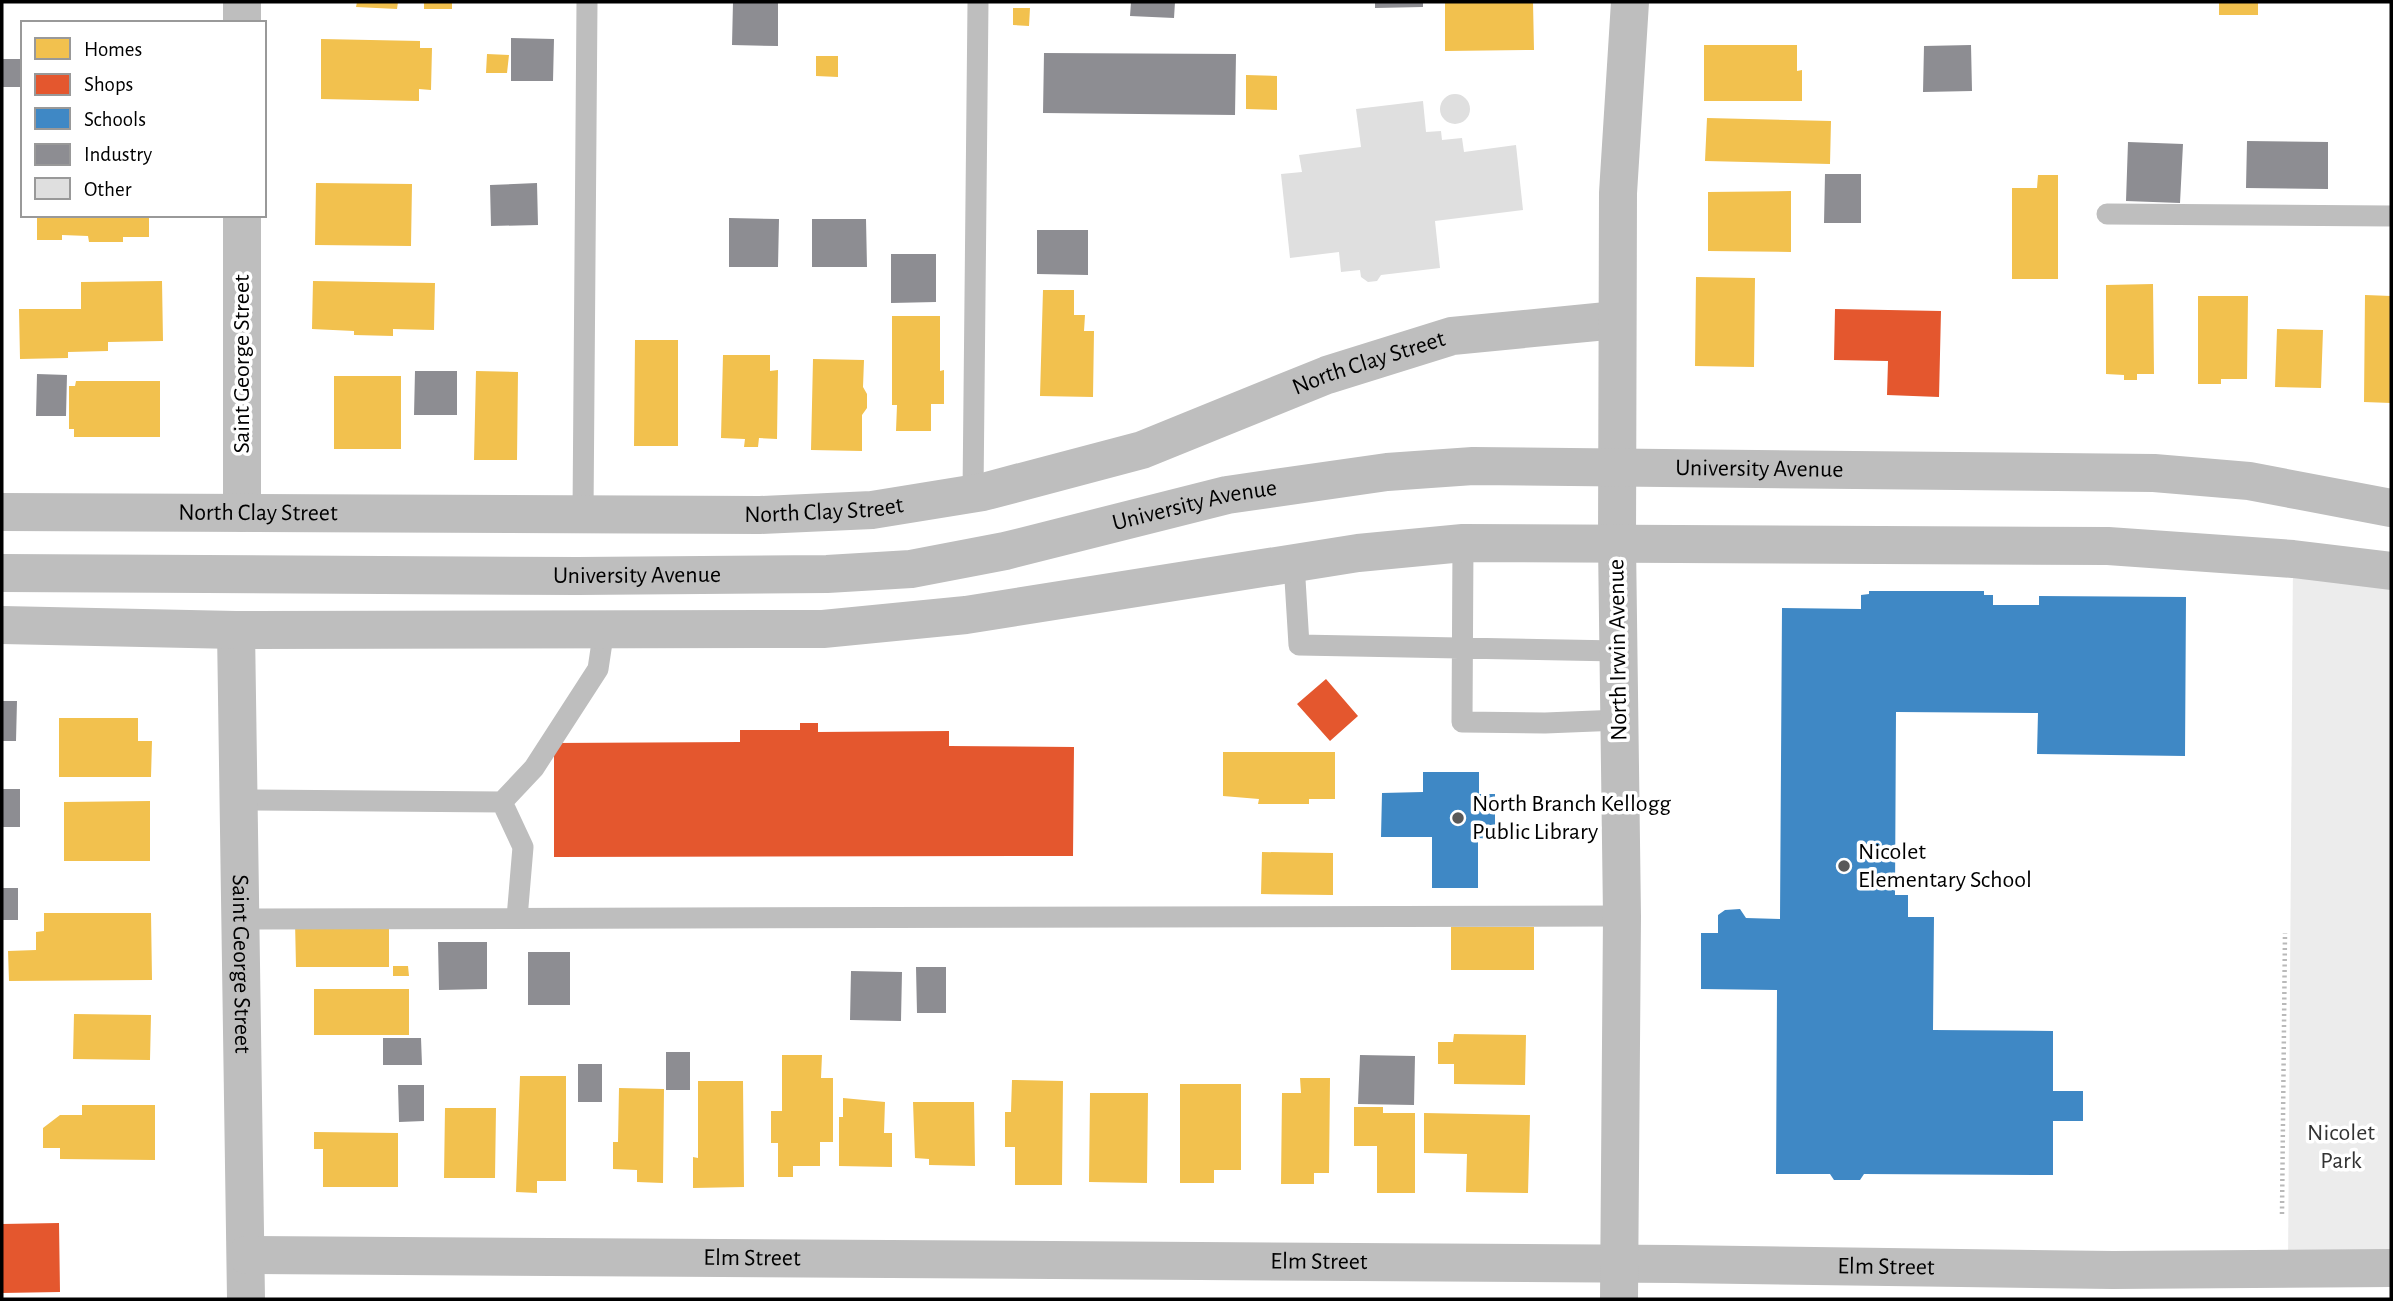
<svg xmlns="http://www.w3.org/2000/svg" width="2393" height="1301" viewBox="0 0 2393 1301" font-family="'Alegreya Sans',sans-serif">
<rect width="100%" height="100%" fill="#fff"/>
<path fill="#ececec" d="M2293,559l98,12v697h-103z"/>
<path fill="#f2c14e" d="M357,2h41l-1,7 -41,-2z
M424,2h28v7h-28z
M1445,2h88l1,48 -89,1z
M2219,2h39v13h-39z
M1013,8h17l-1,18 -16,-1z
M321,39l99,2v7h12l-1,42 -12,-1v12l-98,-2z
M1704,45h93v26l5,-1v31h-98z
M487,54l22,1 -2,18h-21z
M816,56h22v21l-22,-1z
M1246,75l31,1v34l-31,-1z
M1707,118l124,3 -1,43 -125,-3z
M2038,175h20v104h-46v-91h25z
M316,183l96,1 -1,62 -96,-1z
M1791,191v61l-83,-1v-59z
M37,215h112v22h-26v5h-34l-1,-6 -26,-1v5h-25z
M1696,277l59,1 -1,89 -59,-1z
M162,281l1,60 -55,1v9l-40,1v6l-48,1 -1,-50h62v-27z
M313,281l122,2 -1,47 -41,-1v7l-39,-1v-4l-42,-2z
M2153,284l1,90h-17v6h-13v-5l-18,-1v-89z
M1043,290h31v25h11l-1,16h10l-1,66 -53,-1z
M2365,295l26,1v107l-27,-1z
M2198,296h50l-1,83h-26v5h-23z
M892,316h48v55l4,-1v34h-13v27h-35l1,-26h-5z
M2277,329l46,1 -2,58 -46,-1z
M635,340h43v106h-44z
M723,355h47v16l8,-1 -1,69 -18,-1 -1,9h-14l1,-8 -24,-1z
M813,359l51,1 -1,27 4,7v14l-5,7v36l-51,-1z
M476,371l42,1 -1,88h-43z
M334,376h67v73h-67z
M76,381h84v56h-86v-8h-5v-43h6z
M59,718h79v23h14l-1,36h-92z
M1223,752h112v47h-26v5h-51l1,-5 -36,-3z
M150,801v60h-86v-59z
M1262,852l71,1v42l-72,-1z
M44,913h107l1,67 -143,1 -1,-30 28,-1v-18l8,-1z
M295,921h94v46h-93z
M1451,927h83v43h-83z
M393,966h15l1,10h-16z
M314,989h95v46h-95z
M74,1014l77,1 -1,45 -77,-1z
M1454,1034l72,1 -1,50 -71,-1v-20h-16v-22h15z
M782,1055h40l-1,23h12v64h-13v24h-27v11h-15v-34h-7v-32h11z
M520,1076h46v105h-29v12l-21,-1z
M1300,1078h30l-1,95h-15v11h-33l1,-91h19z
M1012,1080l51,1 -1,104h-47v-38h-10v-35h6z
M698,1081h45l1,106 -51,1v-31l5,1z
M1180,1084h61v86h-27v13h-34z
M619,1088l45,1 -1,94 -26,-1v-12l-24,-1v-27h5z
M1090,1093h58l-1,90 -58,-1z
M843,1098l42,4 -1,31h8v34l-53,-1v-49h4z
M913,1102h61l1,64 -46,-1v-6l-14,-1z
M82,1105h73v55l-95,-1v-11h-17v-20l17,-13h22z
M1354,1107h29v6h32v80h-38v-47h-23z
M445,1108h51l-1,70h-51z
M1424,1113l106,2 -2,78 -62,-1 1,-38 -43,-1z
M314,1132l84,1v54h-75v-38h-9z"/>
<path fill="#e4572e" d="M1835,309l106,2 -2,86 -52,-2 1,-34 -54,-1z
M1326,679l32,37 -28,25 -33,-37z
M800,723h18v9l131,-1v15l125,1 -1,109 -519,1v-114l186,-1v-12h60z
M59,1223l1,69 -58,1v-69z"/>
<path fill="#3f88c5" d="M1869,591h115v4h9v10h46v-9l147,1 -1,159 -148,-2 1,-41 -142,-1 -1,183h13v22h26l-1,113 120,1v60h30v30h-30v54l-189,-1 -4,6h-26l-4,-6h-54l1,-184 -76,-1v-56h17v-18l7,-5 15,-1 6,9 34,1 2,-311 79,1v-14l8,-1z
M1423,772h56v22h16v45l-17,-1v50h-46v-51h-51l1,-44 41,-1z"/>
<path fill="#8d8d92" d="M733,2h45v44l-46,-1z
M1131,2h44l-1,16 -44,-2z
M1375,2h48v5l-48,1z
M511,38l43,1 -1,42h-42z
M1971,45l1,46 -49,1 1,-46z
M1044,53l192,1 -1,61 -192,-2z
M2,59h20l-1,28h-19z
M2247,141l81,1v47l-82,-1z
M2128,142l55,2 -3,59 -54,-2z
M1825,174h36v49h-37z
M537,183l1,42 -47,1 -1,-41z
M729,218l50,1 -1,48h-49z
M812,219h54l1,48h-55z
M1037,230h51v45l-51,-1z
M891,254h45v48l-45,1z
M415,371h42v44h-43z
M37,374l30,1 -1,41h-30z
M2,701h15l-1,40h-14z
M2,789h18v38h-18z
M2,888h16v32h-16z
M438,942h49v47l-48,1z
M528,952h42v53h-42z
M916,967h30v46h-29z
M851,971l51,1 -1,49 -51,-1z
M383,1038h38l1,27h-39z
M666,1052h24v38h-24z
M1360,1055l55,1 -1,49 -56,-1z
M578,1064h24v38h-24z
M398,1085h26v36l-25,1z"/>
<path fill="#dfdfdf" d="M1440 109a15 15 0 1 1 30 0a15 15 0 1 1-30 0Z
M1423,101l3,31 15,-1 1,9 20,-2 2,14 52,-7 7,65 -88,11 5,47 -59,7 -4,6 -9,1 -7,-5 -1,-7 -19,2 -2,-20 -49,6 -9,-84 21,-2 -3,-17 62,-8 -5,-38z"/>
<g fill="none" stroke-linecap="round" stroke-linejoin="round">
<path stroke="#b9b9b9" stroke-width="4.5" stroke-dasharray="2 3.5" stroke-linecap="butt" d="M2282,1214l3,-281"/>
<path stroke="#bebebe" stroke-width="21" d="M2107,214l284,2
M973,494l5,-492
M583,514l4,-512
M1463,543l-1,179 83,1 75,-3
M1294,563l5,82 319,6
M239,800l263,2 32,-34 64,-99 6,-40
M502,802l21,45 -6,71
M241,919l1381,-3"/>
<g stroke="#bebebe" stroke-width="38">
<path d="M242,23v-21"/>
<path d="M242,215v298"/>
<path id="s1" d="M2,512l758,3 112,-5 111,-18 159,-42 185,-75 125,-39 165,-16"/>
<path id="s2" d="M236,630l10,669"/>
<path id="s3" d="M246,1255l1429,9 438,6 278,-2"/>
<path d="M1619,1299l3,-383 -5,-372 1,-351 12,-191"/>
</g>
<g stroke="#bebebe" stroke-width="38">
<path id="s4" d="M2,573l576,3 249,-2 84,-5 94,-18 222,-56 160,-23 86,-6 681,7 95,8 142,27"/>
<path d="M2,625l234,5 587,-1 143,-14 392,-62 105,-10 645,3 185,13 98,12"/>
</g>
</g>
<g fill="#595959" stroke="#fff" stroke-width="2.5">
<circle cx="1458" cy="818" r="7"/>
<circle cx="1844" cy="866" r="7"/>
</g>
<g text-anchor="middle" dominant-baseline="central" stroke-width="7" stroke-linejoin="round" paint-order="stroke">
<g font-size="24" fill="#000" stroke="#fff">
<text transform="translate(242 364) rotate(-90)">Saint George Street</text>
<text stroke="none"><textPath href="#s1" startOffset="1390">North Clay Street</textPath></text>
<text stroke="none"><textPath href="#s4" startOffset="1768">University Avenue</textPath></text>
<text stroke="none"><textPath href="#s4" startOffset="1200">University Avenue</textPath></text>
<text stroke="none"><textPath href="#s1" startOffset="822">North Clay Street</textPath></text>
<text stroke="none"><textPath href="#s1" startOffset="256">North Clay Street</textPath></text>
<text stroke="none"><textPath href="#s4" startOffset="635">University Avenue</textPath></text>
<text transform="translate(1618 650) rotate(-91)">North Irwin Avenue</text>
<text stroke="none"><textPath href="#s2" startOffset="334">Saint George Street</textPath></text>
<text stroke="none"><textPath href="#s3" startOffset="506">Elm Street</textPath></text>
<text stroke="none"><textPath href="#s3" startOffset="1073">Elm Street</textPath></text>
<text stroke="none"><textPath href="#s3" startOffset="1640">Elm Street</textPath></text>
</g>
<g font-size="24" fill="#000" stroke="#fff" text-anchor="start">
<text x="1472" y="804">North Branch Kellogg<tspan x="1472" dy="28">Public Library</tspan></text>
<text x="1858" y="852">Nicolet<tspan x="1858" dy="28">Elementary School</tspan></text>
</g>
<g font-size="24" fill="#333" stroke="#fff">
<text x="2341" y="1133">Nicolet<tspan x="2341" dy="28">Park</tspan></text>
</g>
</g>
<rect width="2393" height="1301" fill="none" stroke="#000000" stroke-width="7"/>
<rect x="21" y="21" width="245" height="196" fill="#ffffff" stroke="#999999" stroke-width="2"/>
<rect x="35" y="38" width="35" height="21" fill="#f2c14e" stroke="#999999" stroke-width="2"/>
<text x="84" y="56" font-size="21" fill="#000000">Homes</text>
<rect x="35" y="74" width="35" height="21" fill="#e4572e" stroke="#999999" stroke-width="2"/>
<text x="84" y="91" font-size="21" fill="#000000">Shops</text>
<rect x="35" y="108" width="35" height="21" fill="#3f88c5" stroke="#999999" stroke-width="2"/>
<text x="84" y="126" font-size="21" fill="#000000">Schools</text>
<rect x="35" y="144" width="35" height="21" fill="#8d8d92" stroke="#999999" stroke-width="2"/>
<text x="84" y="161" font-size="21" fill="#000000">Industry</text>
<rect x="35" y="178" width="35" height="21" fill="#dfdfdf" stroke="#999999" stroke-width="2"/>
<text x="84" y="196" font-size="21" fill="#000000">Other</text>
</svg>
